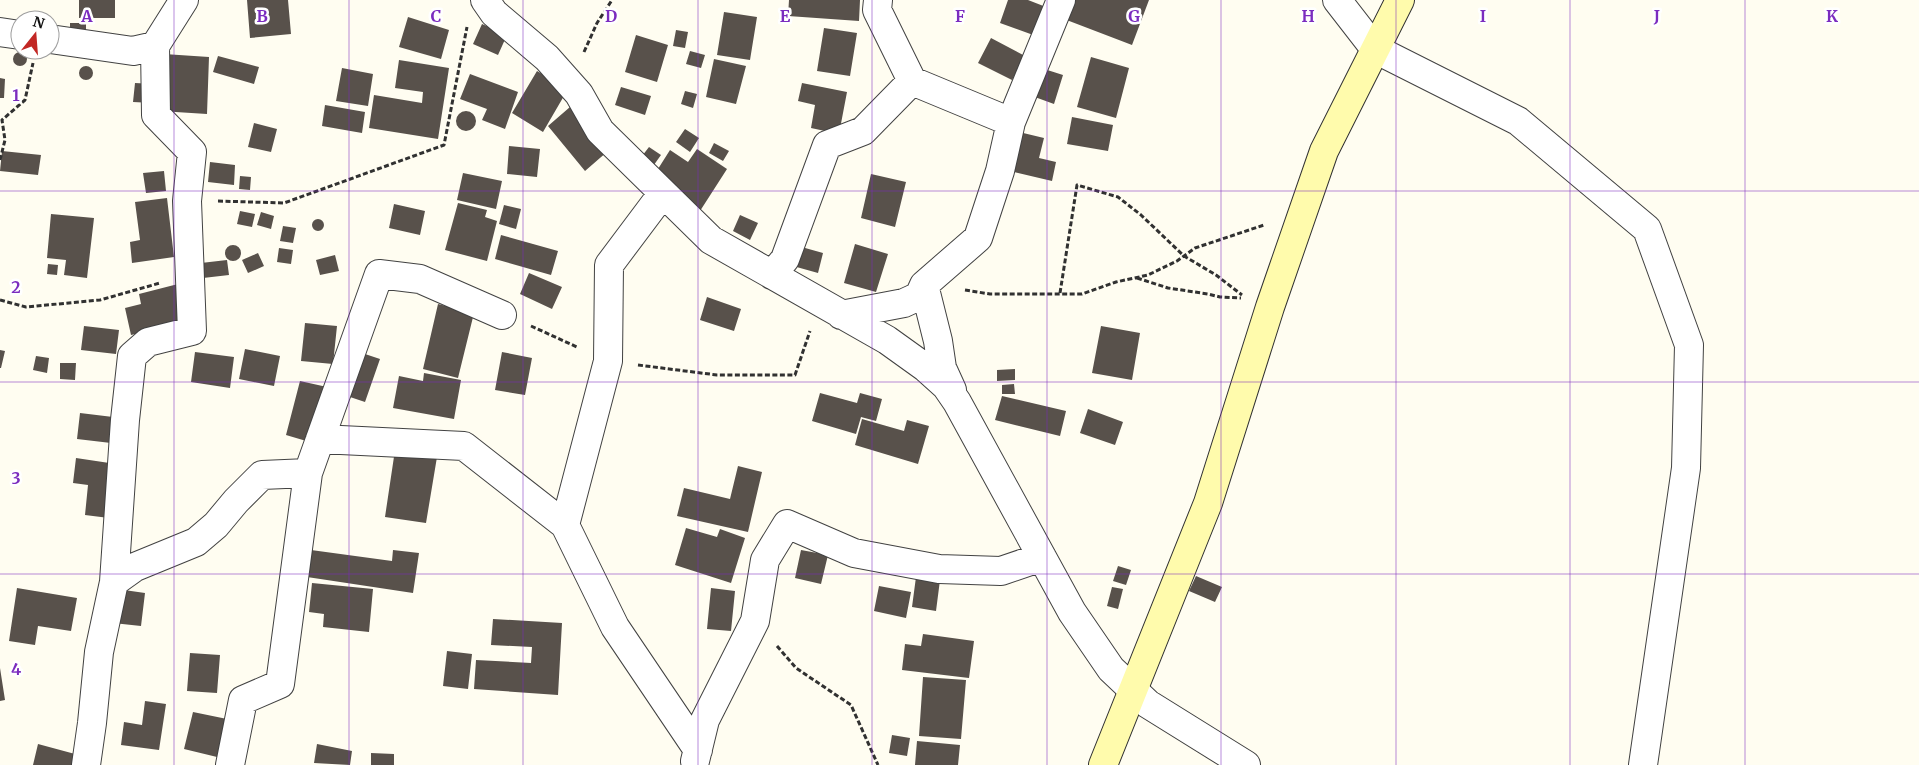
<svg xmlns="http://www.w3.org/2000/svg" width="1919" height="765" viewBox="0 0 1919 765" font-family="Merriweather,serif">
<rect width="100%" height="100%" fill="#fffdf1"/>
<path fill="#58514b" d="M79,0h36v18h-36z
M247,0h41l3,34 -41,4z
M789,0h71l-1,21 -71,-5z
M1008,0h20l18,7 -10,29 -36,-13z
M1071,0h78l-17,45 -68,-26z
M724,12l33,5 -7,43 -33,-5z
M408,17l41,13 -8,29 -42,-12z
M70,23h16v14h-16z
M482,24l25,11 -9,20 -25,-11z
M824,28l33,5 -7,43 -33,-5z
M676,30l12,2 -3,16 -12,-2z
M636,35l32,10 -11,37 -32,-10z
M991,38l34,18 -13,24 -34,-17z
M690,51l15,4 -4,13 -15,-4z
M13 59a7 7 0 1 1 14 0a7 7 0 1 1-14 0Z
M164,54l45,3 -2,57 -47,-3z
M218,56l41,11 -5,17 -41,-12z
M1091,57l38,11 -13,50 -39,-11z
M714,59l32,7 -10,38 -30,-7z
M399,60l50,8 -11,71 -69,-11 5,-33 48,8 1,-11 -28,-4z
M79 73a7 7 0 1 1 14 0a7 7 0 1 1-14 0Z
M342,68l31,6 -5,32 -32,-5z
M1041,68l22,7 -9,29 -22,-8z
M537,71l31,18 -25,43 -31,-19z
M470,74l48,18 -13,37 -23,-9 5,-11 -27,-10z
M0,78l5,1 -1,19h-4z
M135,83l19,1 -1,19 -20,-1z
M802,83l45,9 -8,42 -28,-6 4,-23 -17,-4z
M621,87l30,9 -6,19 -30,-10z
M685,91l12,3 -4,14 -12,-4z
M325,105l40,7 -3,21 -40,-7z
M570,107l38,44 -23,20 -37,-45z
M456 121a10 10 0 1 1 20 0a10 10 0 1 1-20 0Z
M1072,117l41,8 -5,26 -41,-7z
M254,123l23,6 -6,23 -23,-5z
M685,129l14,9 -9,14 -14,-10z
M1019,132l25,6 -5,20 17,4 -4,19 -42,-10z
M714,143l15,8 -6,10 -14,-8z
M509,146l31,3 -3,28 -30,-3z
M649,147l12,8 -10,14 -12,-9z
M697,149l30,20 -27,42 -49,-31 19,-30 18,12z
M2,151l39,4 -3,20 -38,-4z
M210,162l25,3 -1,20 -26,-3z
M164,171l2,20 -20,2 -3,-20z
M463,173l39,8 -6,28 -39,-9z
M871,174l35,8 -11,45 -34,-9z
M240,176l11,1 -1,13 -11,-1z
M167,198l7,59 -42,6 -2,-21 10,-2 -5,-38z
M458,203l29,7 -2,7 12,4 -10,40 -42,-11z
M394,204l31,7 -5,24 -31,-7z
M504,205l17,4 -5,20 -17,-5z
M240,211l15,3 -3,13 -15,-3z
M261,212l13,4 -3,13 -14,-4z
M51,214l43,4 -7,60 -23,-3 2,-15 -19,-2z
M740,215l18,8 -8,17 -17,-9z
M312 225a6 6 0 1 1 12 0a6 6 0 1 1-12 0Z
M283,226l13,2 -3,15 -13,-2z
M501,235l57,16 -7,24 -56,-16z
M855,244l33,10 -12,38 -32,-9z
M225 253a8 8 0 1 1 16 0a8 8 0 1 1-16 0Z
M798,246l25,7 -5,20 -25,-7z
M279,248l14,2 -2,14 -14,-2z
M258,253l6,13 -16,7 -6,-13z
M335,255l4,16 -19,4 -4,-15z
M227,260l2,15 -26,3 -2,-15z
M48,264l10,1 -1,10 -10,-1z
M529,273l33,14 -10,22 -32,-15z
M178,284l9,38 -56,13 -6,-27 16,-4 -2,-10z
M707,297l34,12 -7,22 -34,-11z
M438,304l36,9 -16,65 -35,-9z
M305,323l32,3 -4,38 -32,-3z
M84,326l35,4 -3,24 -35,-4z
M1101,326l39,7 -8,47 -40,-7z
M245,349l35,7 -6,30 -35,-7z
M0,350l5,1 -4,17h-1z
M356,351l24,8 -15,43 -24,-8z
M195,352l39,5 -4,31 -39,-6z
M502,352l30,6 -7,37 -30,-5z
M36,356l13,2 -2,15 -14,-3z
M60,363h16l-1,17 -15,-1z
M1015,369v11l-18,1v-11z
M424,373l37,7 -7,39 -61,-11 6,-32 24,5z
M300,381l27,6 -14,56 -27,-8z
M1014,384l1,10h-13v-9z
M820,393l37,10 3,-10 22,6 -6,22 -15,-4 -5,17 -44,-13z
M1002,396l64,15 -6,25 -65,-16z
M1088,409l35,13 -8,23 -35,-12z
M80,413l33,4 -2,26 -34,-4z
M862,419l42,12 3,-11 22,6 -11,38 -63,-19z
M395,450l42,7 -11,66 -41,-6z
M76,458l40,6 -7,54 -24,-3 3,-30 -15,-2z
M738,466l24,6 -14,60 -71,-16 7,-28 46,11z
M686,528l31,9 3,-8 25,9 -14,45 -56,-18z
M311,550l81,11 1,-11 26,3 -6,40 -106,-16z
M801,550l27,5 -7,29 -26,-6z
M1118,566l13,4 -5,15 -13,-4z
M1196,576l26,11 -7,15 -26,-11z
M916,577l24,3 -4,31 -24,-4z
M312,583l61,6 -4,43 -46,-5 1,-13 -15,-2z
M879,586l32,6 -5,26 -32,-7z
M1112,587l11,2 -5,20 -11,-3z
M17,588l60,10 -6,33 -33,-5 -3,19 -26,-4z
M711,588l24,3 -4,40 -24,-2z
M117,589l28,4 -4,33 -28,-3z
M493,619l69,4 -4,72 -84,-6 2,-29 55,3 1,-16 -41,-2z
M923,634l51,7 -5,37 -67,-8 3,-26 16,2z
M447,651l25,3 -4,35 -25,-3z
M190,653l30,2 -3,38 -30,-2z
M0,668l5,32 -5,1z
M923,677l43,3 -5,59 -42,-3z
M145,701l21,3 -7,46 -38,-5 3,-23 18,3z
M193,712l34,7 -10,38 -33,-8z
M892,735l18,3 -3,18 -18,-3z
M917,741l43,4 -2,20h-43z
M38,744l37,10 -3,11h-39z
M317,744l35,7 -2,14 -36,-2z
M371,753l23,1v11h-23z"/>
<g fill="none" stroke-linecap="round" stroke-linejoin="round">
<g stroke="#424242" stroke-width="30">
<path id="street" d="M485,0l9,13 53,45 32,36 21,37 111,109 176,100 39,28 20,18 11,16 115,210 39,57 37,35 98,61
M1337,0l38,49 143,72 129,108 42,116 -3,123 -43,297
M0,32l20,3
M50,39l83,12 22,-5 29,-46
M912,81l99,41
M772,275l13,-16 42,-114 36,-14 49,-50 -35,-71 1,-10
M924,285l14,56 4,27 10,22
M841,315l63,-12 15,-7 5,-11 54,-47 22,-67 11,-49 50,-122
M320,439l144,7 101,79 50,102 83,123
M565,525l43,-164 1,-96 54,-72
M114,582l21,-15 61,-25 20,-17 20,-24 26,-26 46,-2
M695,761l10,-41 50,-99 10,-61 22,-36 67,29 85,16 62,2 41,-14
M86,765l6,-42 7,-71 15,-70 11,-162 7,-64 16,-14 44,-11 -5,-130 5,-49 -36,-37 -1,-69
M230,765l13,-65 37,-16 28,-211 71,-199 41,5 82,36"/>
</g>
<g stroke="#313131" stroke-width="30">
<path id="secondary" d="M1103,765l105,-262 62,-196 54,-156 76,-151"/>
</g>
<path stroke="#313131" stroke-width="3" stroke-dasharray="5 2.5" stroke-linecap="butt" d="M584,52l13,-29 15,-23
M0,160l5,-20 -3,-20 23,-20 8,-37
M218,201l66,2 160,-58 23,-118
M1137,278l31,10 40,6 12,3 21,1
M965,290l25,4h92l34,-12 32,-7 29,-14 18,-13 69,-23
M1060,293l17,-108 41,12 23,18 43,41 32,19 26,20
M0,300l26,7 74,-7 60,-17
M531,326l46,21
M638,365l79,10h78l15,-44
M777,646l19,22 55,37 27,60"/>
<use href="#street" stroke="#fff" stroke-width="28"/>
<use href="#secondary" stroke="#fffbac" stroke-width="28"/>
</g>
<path fill="none" stroke="#7b2cbf" stroke-width="1" stroke-opacity="0.55" d="M174,0v765M349,0v765M523,0v765M698,0v765M872,0v765M1047,0v765M1221,0v765M1396,0v765M1570,0v765M1745,0v765M0,191h1919M0,382h1919M0,574h1919"/>
<g font-size="16" text-anchor="middle" font-weight="bold" fill="#7b2cbf" stroke="#fff" stroke-width="5" stroke-linejoin="round" paint-order="stroke">
<text x="87" y="22">A</text>
<text x="262" y="22">B</text>
<text x="436" y="22">C</text>
<text x="611" y="22">D</text>
<text x="785" y="22">E</text>
<text x="960" y="22">F</text>
<text x="1134" y="22">G</text>
<text x="1308" y="22">H</text>
<text x="1483" y="22">I</text>
<text x="1657" y="22">J</text>
<text x="1832" y="22">K</text>
<text x="16" y="101">1</text>
<text x="16" y="293">2</text>
<text x="16" y="484">3</text>
<text x="16" y="675">4</text>
</g>
<g transform="translate(35 35) rotate(17)"><circle r="24" fill="#ffffff" stroke="#9f9f9f"/>
<path d="M0-4L9 19L0 12L-9 19Z" fill="#c22724"/>
<text y="-8" font-size="14" font-weight="bold" text-anchor="middle" fill="#0f0f0f">N</text>
</g>
</svg>
